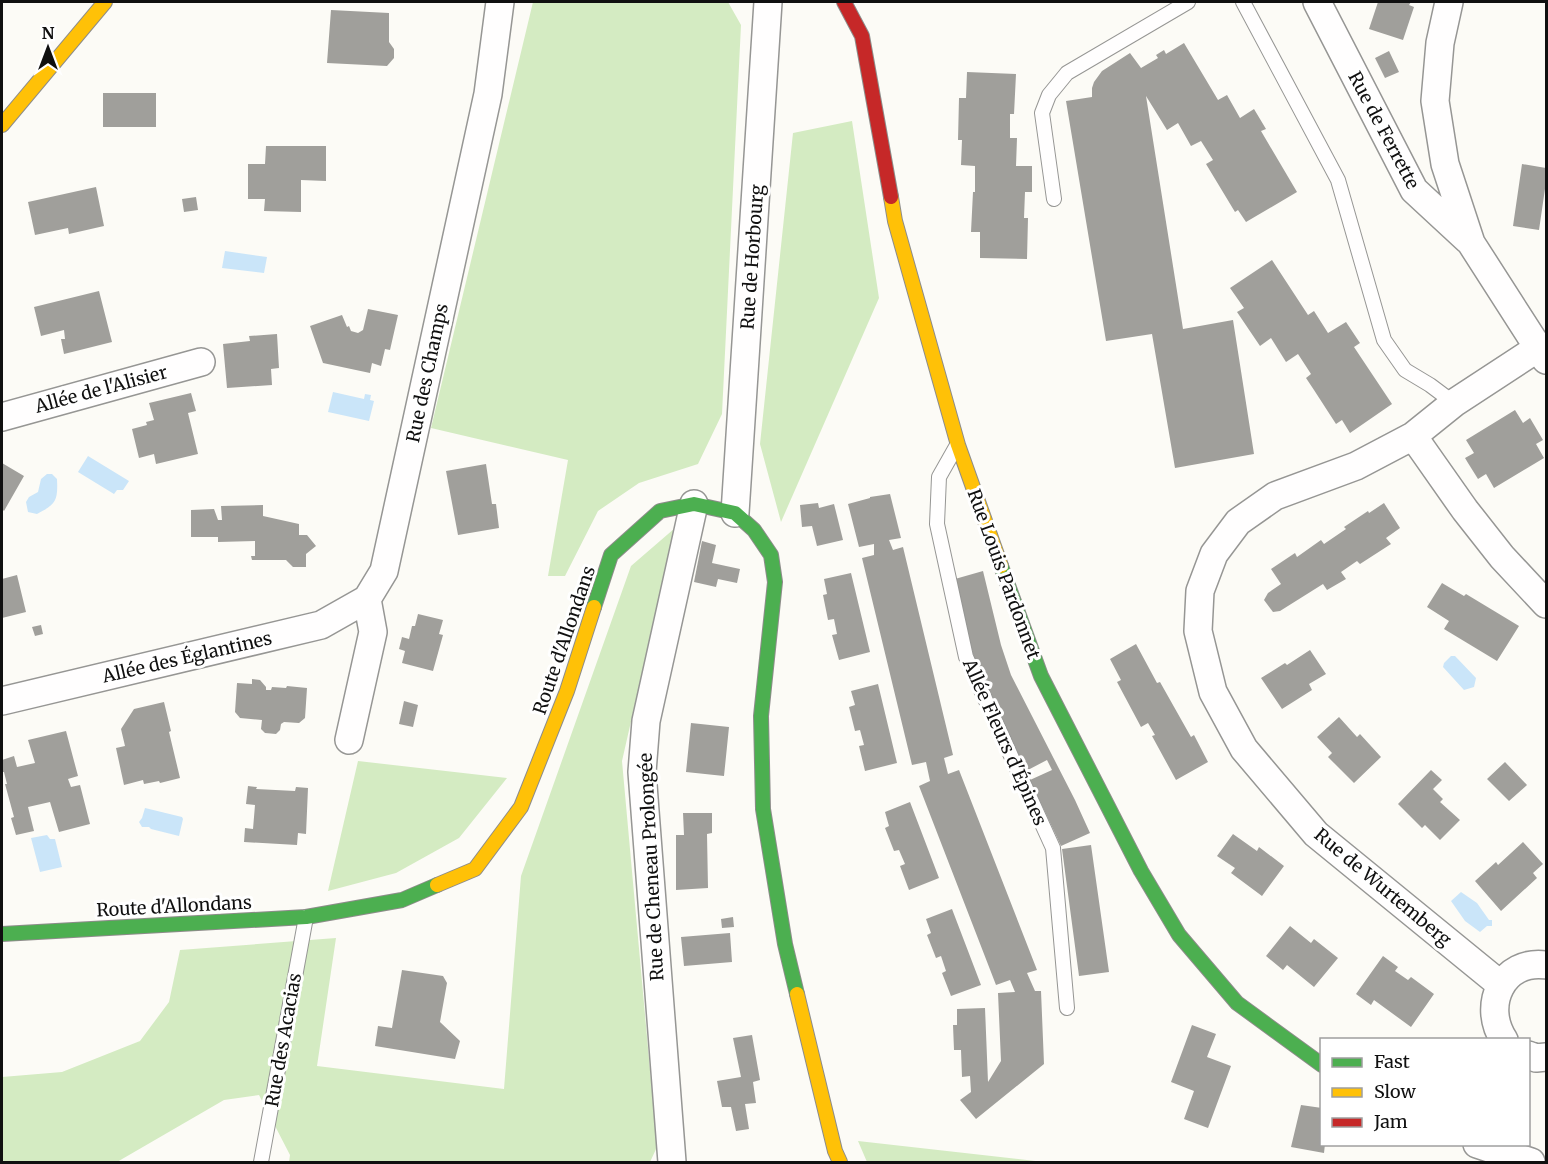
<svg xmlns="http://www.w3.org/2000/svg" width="1548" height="1164" viewBox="0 0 1548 1164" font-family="Merriweather,serif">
<rect width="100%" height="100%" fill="#fcfbf6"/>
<path fill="#d4ebc2" d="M533,2h195l13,23 -19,389 -24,50 -59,19 -41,28 -33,65h-17l20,-116 -137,-32z
M852,121l27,177 -98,224 -21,-78 33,-311z
M675,528l-53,233 35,386 -7,15h-361l1,-7 -31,-60 -35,5 -107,62h-115v-85l60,-5 78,-31 29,-39 11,-52 156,-12 -19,128 187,23 17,-213 110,-310z
M358,761l149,17 -48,60 -63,35 -68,18z
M858,1141l186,21h-177z"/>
<path fill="#cae5f9" d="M225,251l42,6 -3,16 -42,-5z
M333,392l31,7 1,-5 6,1 -1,5 4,1 -5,20 -41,-9z
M88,456l41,25 -6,9h-6l-3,4 -36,-22z
M47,474h5l5,5c1,22 -1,25 -20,35l-9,-2 -2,-10 3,-5 9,-5 3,-13z
M1451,656h4l21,22 -2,9 -10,3 -21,-23 1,-4z
M145,808l37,9 1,2 -4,17 -28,-7 -2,-2h-7l-3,-5 3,-4z
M47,835l3,4h5l7,28 -22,5 -9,-34z
M1461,892l16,11 12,17h3v6h-5l-7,6 -15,-11 -14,-20z"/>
<path fill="#a09f9b" d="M1378,2h33l-2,3 5,2 -11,33 -34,-11z
M331,10l58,3v29l5,7v9l-7,8 -60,-3z
M1184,43l34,57 9,-5 13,23 14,-9 12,20 -5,2 36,61 -51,30 -8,-12 -3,2 -29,-48 7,-4 -12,-19 -10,5 -13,-23 -11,7 -21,-34 37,233 50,-9 21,134 -79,14 -23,-134 -46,7 -40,-240 26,-4v-9l2,-6 8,-11 28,-18 11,15 17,-10 -2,-3 8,-5 2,4z
M1389,51l10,21 -14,6 -10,-20z
M967,72l49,2 -2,40h-4v24h7l-1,28h16v26h-7l-1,26h4l-1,41 -47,-1v-26h-9l2,-40h2v-26l-14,-1 1,-25h-4l1,-42h7z
M103,93h53v34h-53z
M266,146h60v35l-25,-1v32l-37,-1 1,-12h-17v-35h17z
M1522,164l24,4v14l-7,48 -26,-4z
M96,187l8,39 -35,8 -1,-6 -33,7 -7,-33z
M196,197l2,13 -14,2 -2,-13z
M1272,260l36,55 6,-4 14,22 18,-11 14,21 -6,4 38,57 -42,29 -8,-13 -6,4 -22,-34 -8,-12 5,-4 -13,-20 -12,8 -15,-24 -11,8 -23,-34 7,-4 -14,-20z
M99,291l13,51 -48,12 -3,-15h4l-1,-9 -23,6 -7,-29z
M368,309l30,6 -8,35 -5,-1 -4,17 -9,-3 -2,10 -47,-10 -13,-37 32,-11 5,12 2,-1 2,5 7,2 5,-3z
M277,334l2,34 -8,1 1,16 -45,3 -4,-44 27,-3 -1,-5z
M191,393l5,18 -8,2 10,41 -42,10 -2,-10 -15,4 -7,-29 15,-4 -1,-3 8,-2 -5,-17z
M1515,410l8,13 7,-5 13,22 -7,4 8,14 -50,30 -8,-14 -8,5 -10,-16 -3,-5 9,-5 -8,-13z
M2,463l22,13 -20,35 -2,-2z
M486,464l6,40h4l3,24 -41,7 -12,-64z
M890,494l11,44 -12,2 4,10 10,-3 50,208 -9,3 4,16 11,-4 78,200 -10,3 8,18h6l3,73 -68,55 -16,-19 11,-8 -1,-16 -8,1 -1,-27h-7l-1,-25h4v-16l28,-1 3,74 13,-21 -3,-68 17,-1 -5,-12 -14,5 -77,-199 11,-5 -4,-19 -14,3 -50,-207 12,-3v-11l-15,3 -11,-43 22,-6v-1z
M818,503l1,5 15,-4 9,36 -26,6 -5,-20 -10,1 -2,-22z
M1384,503l16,25 -14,10 5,6 -31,20 -3,-3 -16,11 5,7 -19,11 -4,-6 -43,27 -7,1 -9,-12 4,-7 13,-9 -10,-15 24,-16 2,4 24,-17 3,4 22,-15 -2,-2 24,-16 1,2z
M263,505v11l36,8v11h8l9,11 -10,8v13h-13l-7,-7h-34l-1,-4h4v-15l-37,1v-5h-27v-27l23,-1 4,11h4l-1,-14z
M702,541l14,4 -4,18 28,6 -3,14 -19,-4 -2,8 -22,-5z
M983,571l18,74 10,30 64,125 15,33 -29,13 -31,-66 22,-10 -5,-10 -21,11 -52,-113 -19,-79z
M851,573l19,79 -31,8 -7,-25 5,-1 -3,-15 -6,1 -5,-25 4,-1 -3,-15z
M17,575l9,37 -24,6v-39z
M1442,583l22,13 2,-2 53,32 -22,35 -53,-32 5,-8 -22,-14z
M418,614l25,6 -4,14 4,1 -10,36 -31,-8 3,-12 -6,-2 3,-12 7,2 3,-13h3z
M41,625l2,9 -8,2 -3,-9z
M1136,644l21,39 3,-1 31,55 3,-2 14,27 -32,18 -24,-44 3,-1 -7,-12 -7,4 -24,-45 4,-2 -11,-21z
M1310,650l16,24 -17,10 3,6 -30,19 -21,-31 24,-15 2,2z
M252,679l8,1 6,7v3h5l1,-3 14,1 1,-2 20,2 -2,30 -6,5 -15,-1 -3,2 -1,6 -4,4 -11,-1 -4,-4 1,-9 -22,-2 -5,-6 2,-29 15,1z
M878,684l19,79 -32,8 -6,-25 5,-1 -4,-15 -5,1 -6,-24 6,-2 -4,-14z
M404,701l14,4 -5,22 -14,-3z
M164,702l7,29 -2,1 11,46 -20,5 -1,-2 -15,3 -1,-4 -19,5 -8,-37 9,-2 -4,-17 13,-20z
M1339,717l18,20 3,-3 21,23 -27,26 -26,-26 4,-4 -15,-16z
M691,723l38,4 -5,49 -38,-4z
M66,731l12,45 -10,3 3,8 9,-2 10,39 -31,8 -9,-30 -22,5 6,24 -18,4 -5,-17 3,-1 -9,-33h2l-3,-12h-2v-12l12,-4 3,11 18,-4 -7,-23z
M1505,762l22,23 -18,16 -22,-22z
M1431,770l11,10 -9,9 10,10 -3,3 20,18 -20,20 -15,-15 -3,3 -24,-24z
M248,786l9,1 -1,2 39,2 1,-4 12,1 -2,46 -8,-1 -1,12 -53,-3 1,-14 8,1 2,-24 -9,-1z
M910,802l29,76 -30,12 -9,-24 5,-2 -6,-14 -5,1 -9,-23 4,-2 -4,-14z
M683,813h29v20l-5,1 1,54 -32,2v-55h8z
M1233,834l24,17 2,-4 25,19 -22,30 -31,-23 4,-5 -18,-12z
M1523,842l20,22 -10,9 4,5 -36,33 -26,-30 21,-19 2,3z
M1091,845l18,127 -30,4 -17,-127z
M952,909l29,76 -30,11 -9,-23 4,-2 -5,-15 -5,2 -9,-23 4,-2 -5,-14z
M733,917l1,10 -12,1 -1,-9z
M1290,926l21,17 3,-4 24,19 -24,29 -27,-22 -4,5 -17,-14z
M730,933l2,29 -48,4 -3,-29z
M1383,956l15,11 -3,4 13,9 3,-3 23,17 -23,33 -37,-27 -3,5 -15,-11z
M402,970l41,6 4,7 -7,39 20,19 -5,18 -80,-13 3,-20 14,2z
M1192,1025l24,9 -9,23 24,9 -23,62 -24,-9 10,-28 -23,-9z
M752,1035l8,45 -7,2 3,21 -11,1 4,25 -13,2 -5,-24h-9l-5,-26 24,-4 -8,-39z
M1301,1105l21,3v36h3l-1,9 -33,-6z"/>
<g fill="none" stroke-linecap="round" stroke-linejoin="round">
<g stroke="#969694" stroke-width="16">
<path id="lane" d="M1243,2l95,178 46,160 21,30 25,15 24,18
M1054,199l-12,-86 7,-18 18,-22 121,-71
M956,447l-17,30 -2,47 29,133 87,191 14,160
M261,1162l45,-245"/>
</g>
<g stroke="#969694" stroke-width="30">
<path id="street" d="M1317,2l97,188 54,50
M1449,2l-9,41 -5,58 10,63 26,79 75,117
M2,417l199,-55
M1413,436l52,74 37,47 44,47
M735,513l33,-511
M2,701l319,-76 46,-26
M349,740l24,-108 -6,-33 17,-28 104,-477 12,-92
M1501,985l-185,-151 -72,-85 -31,-57 -15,-61 2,-40 14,-37 24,-32 37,-26 81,-30 57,-30 41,-33 84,-55 8,-2
M1504,1040c-23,-35 -1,-81 42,-75
M1528,1055l8,3 10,-1
M1477,1144l54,18
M672,1162l-30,-390 4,-51 48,-217"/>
</g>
<g stroke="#8d8c8a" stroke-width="16">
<path id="fast" d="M1001,566l40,110 100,195 38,64 58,68 85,62
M594,607l17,-52 49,-44 34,-7 41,9 19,17 17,25 4,27 -14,134 2,93 22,135 12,50
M2,934l304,-17 96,-17 35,-15"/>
</g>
<g stroke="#8d8c8a" stroke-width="16">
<path id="slow" d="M2,125l103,-123
M891,197l4,24 63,224 43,121
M437,885l38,-16 46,-62 46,-116 27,-84
M797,994l38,157 5,11"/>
</g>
<g stroke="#8d8c8a" stroke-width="16">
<path id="jam" d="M844,2l18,34 29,161"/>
</g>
<use href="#lane" stroke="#fffefe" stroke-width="14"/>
<use href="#street" stroke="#fffefe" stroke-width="27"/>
<use href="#fast" stroke="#4caf50" stroke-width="14"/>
<use href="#slow" stroke="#ffc107" stroke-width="14"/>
<use href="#jam" stroke="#c62828" stroke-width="14"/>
</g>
<g text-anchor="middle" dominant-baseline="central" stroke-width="6" stroke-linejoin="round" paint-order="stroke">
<g font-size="18" fill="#101010" stroke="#fff">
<text transform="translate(1384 130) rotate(62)">Rue de Ferrette</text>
<text transform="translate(752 257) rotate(-86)">Rue de Horbourg</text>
<text transform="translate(427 373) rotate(-78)">Rue des Champs</text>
<text transform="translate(101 389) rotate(-15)">Allée de l'Alisier</text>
<text transform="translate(1004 574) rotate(70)">Rue Louis Pardonnet</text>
<text transform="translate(564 640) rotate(-71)">Route d'Allondans</text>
<text transform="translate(187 657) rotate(-13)">Allée des Églantines</text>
<text transform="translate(1005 742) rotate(66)">Allée Fleurs d'Épines</text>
<text transform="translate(651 867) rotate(-93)">Rue de Cheneau Prolongée</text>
<text transform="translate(1383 887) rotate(40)">Rue de Wurtemberg</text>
<text transform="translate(174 906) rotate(-3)">Route d'Allondans</text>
<text transform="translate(283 1040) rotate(-80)">Rue des Acacias</text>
</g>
</g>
<rect width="1548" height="1164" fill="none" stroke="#101010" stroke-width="6"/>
<rect x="1320" y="1038" width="210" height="108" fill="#ffffff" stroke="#9f9f9f" stroke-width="1.5"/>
<rect x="1332" y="1058" width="30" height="9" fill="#4caf50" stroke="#9f9f9f" stroke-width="1.5"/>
<text x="1374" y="1068" font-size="18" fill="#101010">Fast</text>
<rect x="1332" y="1088" width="30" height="9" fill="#ffc107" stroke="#9f9f9f" stroke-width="1.5"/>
<text x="1374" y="1098" font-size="18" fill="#101010">Slow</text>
<rect x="1332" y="1118" width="30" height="9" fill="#c62828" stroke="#9f9f9f" stroke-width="1.5"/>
<text x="1374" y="1128" font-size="18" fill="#101010">Jam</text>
<g transform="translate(48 48)" stroke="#ffffff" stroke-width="4.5" paint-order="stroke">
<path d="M0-4.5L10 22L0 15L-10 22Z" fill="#101010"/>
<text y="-9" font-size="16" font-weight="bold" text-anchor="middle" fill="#101010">N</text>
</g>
</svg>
